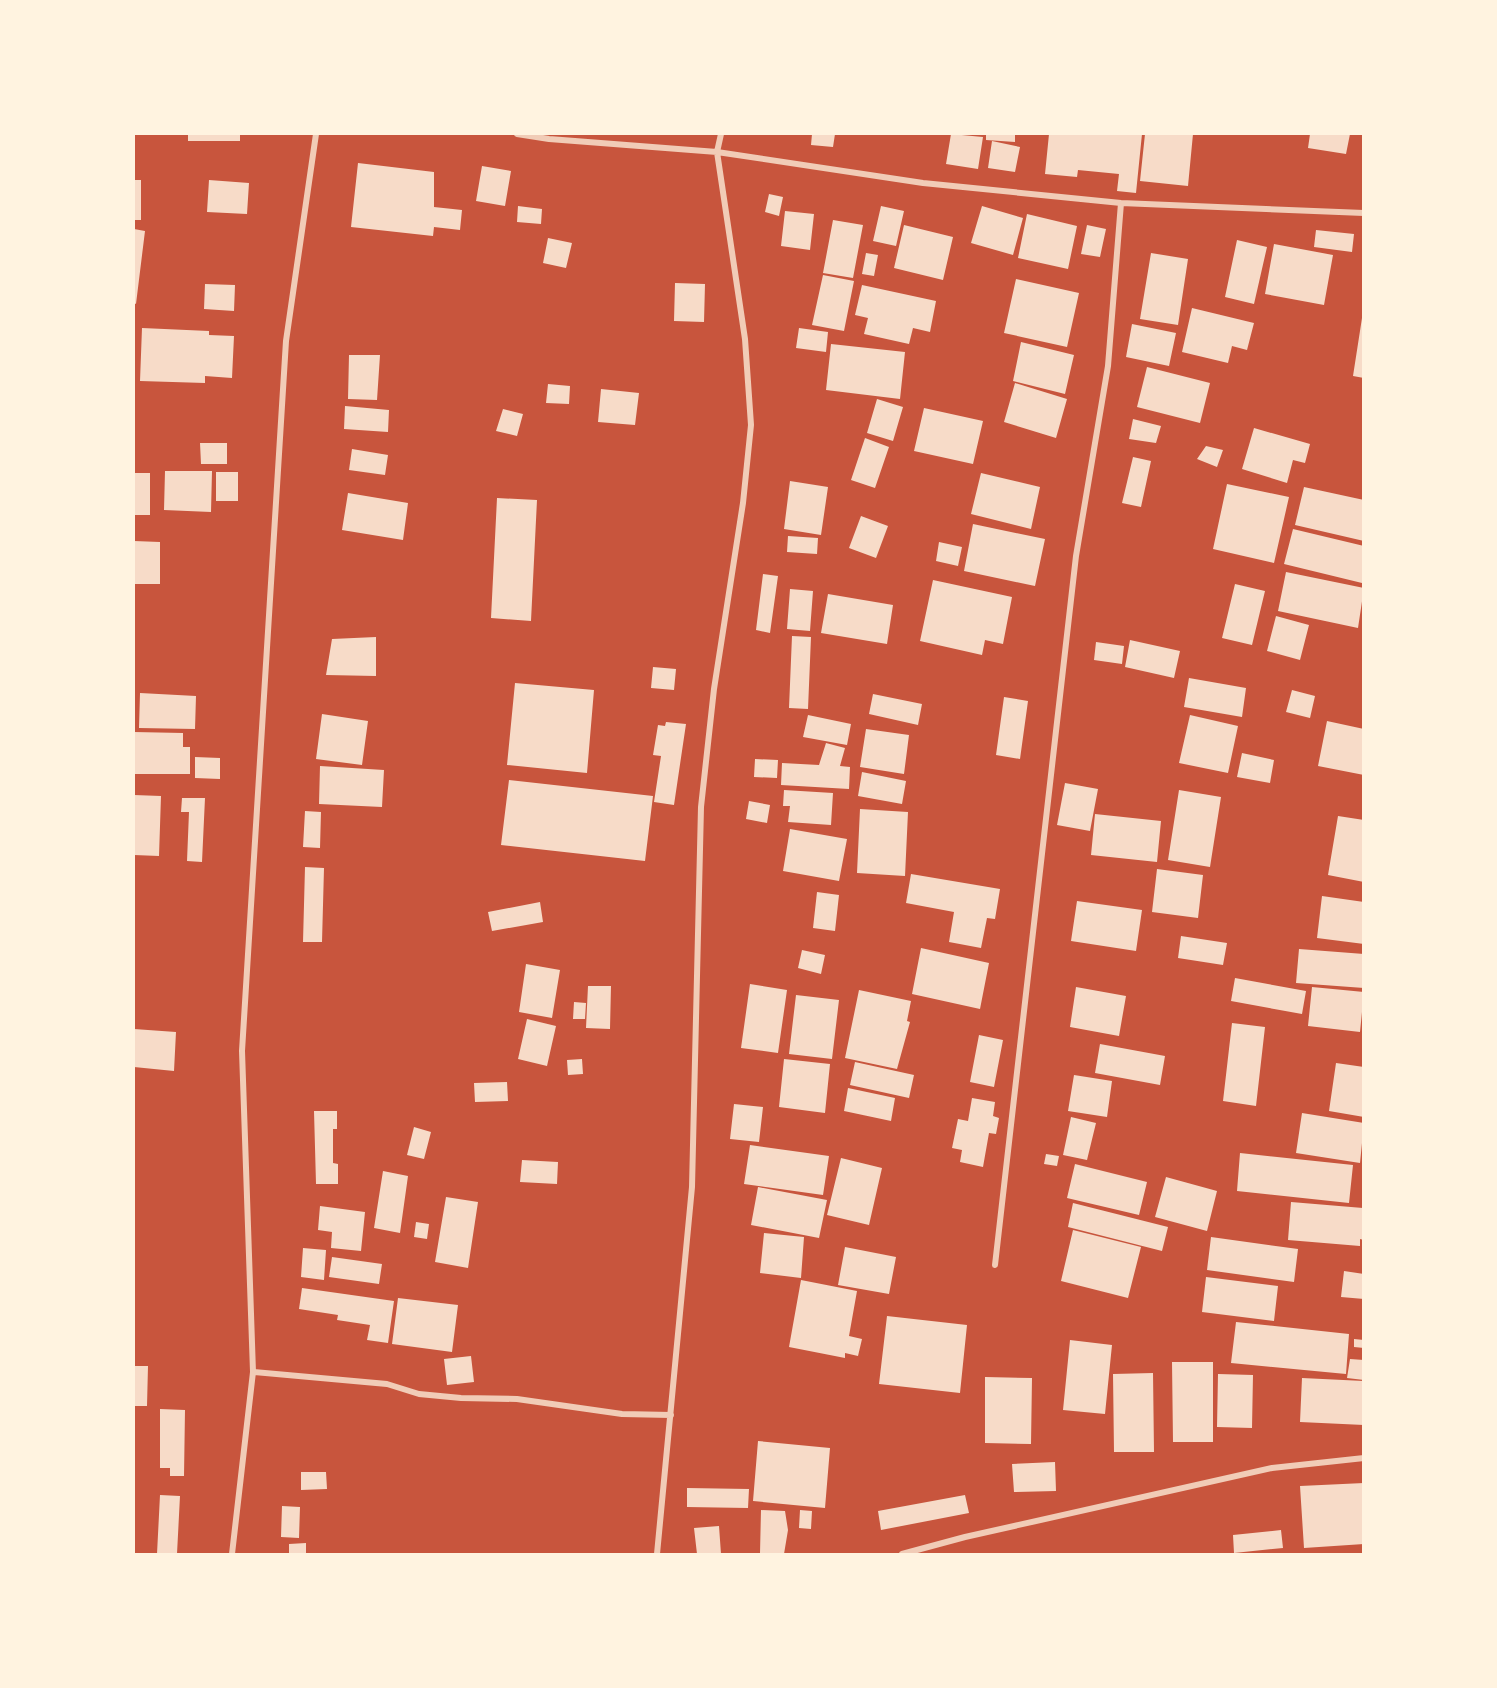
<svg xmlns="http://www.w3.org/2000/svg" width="1497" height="1688" viewBox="0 0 1497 1688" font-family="Raleway,sans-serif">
<rect width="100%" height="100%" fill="#c8553d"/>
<path fill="#f7dbc8" d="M188,134h52v7h-52z
M812,134h23l-2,13 -22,-2z
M951,134l32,3 -5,32 -32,-5z
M986,134h29v8l-29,-2z
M1049,134h93l-6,59 -19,-2 2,-17 -41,-4 -1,7 -32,-3z
M1145,134h48l-5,52 -48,-5z
M1310,134h40l-4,20 -38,-6z
M992,141l28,6 -5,25 -27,-4z
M358,163l76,9v35l28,3 -2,20 -26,-3 -1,9 -82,-9z
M482,166l29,5 -6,35 -29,-5z
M134,180h7v40h-7z
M209,180l40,3 -2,31 -40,-2z
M769,194l14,3 -4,19 -14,-4z
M518,206l24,3 -1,15 -24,-2z
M881,206l23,5 -8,35 -23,-5z
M982,206l41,12 -10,37 -42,-12z
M785,211l29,3 -4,36 -29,-4z
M1027,214l50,12 -9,43 -50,-11z
M833,220l30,5 -10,53 -30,-5z
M904,225l49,12 -10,43 -49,-12z
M1087,225l19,4 -6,28 -19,-3z
M134,229l11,2 -9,73 -2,-1z
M1316,230l38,4 -2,18 -38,-5z
M548,238l24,5 -6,25 -23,-5z
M1237,240l30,7 -13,57 -29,-7z
M1274,244l59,11 -9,50 -59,-11z
M866,253l12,2 -4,21 -12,-2z
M1151,253l37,6 -10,66 -38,-6z
M823,275l31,6 -10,50 -32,-6z
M1016,279l63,14 -12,54 -63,-14z
M675,283l30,1 -1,38 -30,-1z
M205,284l30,1 -1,26 -30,-2z
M862,285l74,16 -6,31 -17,-4 -4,16 -45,-10 4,-16 -13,-3z
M1192,308l62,15 -7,27 -15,-4 -4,17 -46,-11z
M1362,318h2v60l-11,-2z
M1132,324l44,9 -7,33 -43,-9z
M142,328l67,3v4l25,1 -2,42 -27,-2v7l-65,-2z
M799,328l29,4 -2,20 -30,-4z
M1021,342l53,13 -9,39 -52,-13z
M831,344l74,8 -5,47 -74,-9z
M349,355h31l-3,45 -29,-1z
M1147,367l63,16 -10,40 -63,-16z
M1015,383l52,16 -11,39 -52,-16z
M548,384l22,2 -1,18 -23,-1z
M601,389l38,4 -4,32 -37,-3z
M877,399l26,8 -10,34 -26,-8z
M345,406l44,4 -1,22 -44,-3z
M924,408l59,13 -10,43 -59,-13z
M503,409l20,5 -6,22 -21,-5z
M1133,419l28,7 -5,17 -27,-4z
M1254,428l56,16 -5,19 -12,-3 -6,23 -45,-14z
M865,438l24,9 -14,41 -24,-8z
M200,443h27v21h-26z
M1206,446l17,4 -6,17 -20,-8z
M352,449l36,6 -3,20 -36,-5z
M1133,457l18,4 -10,46 -19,-4z
M165,471h47l-1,41 -47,-2z
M216,472h22v29h-22z
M134,473h16v42h-16z
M981,473l59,14 -9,42 -60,-15z
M790,481l38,6 -7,48 -37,-6z
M1227,484l62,13 -15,66 -61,-14z
M1304,487l60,13v41l-69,-16z
M348,493l60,10 -5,37 -61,-10z
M497,498l40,2 -6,121 -40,-3z
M861,516l27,10 -12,32 -27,-10z
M973,524l72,15 -10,47 -71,-15z
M1293,529l71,17 -2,37 -78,-19z
M788,536l30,2 -1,16 -30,-2z
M134,541l26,1v42h-26z
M939,542l23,5 -4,19 -22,-5z
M1286,572l78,16 -6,40 -80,-17z
M763,574l15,2 -8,57 -14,-3z
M933,580l79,17 -9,47 -18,-4 -3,15 -62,-14z
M1235,584l30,7 -13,54 -30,-7z
M790,589l23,2 -3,40 -23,-2z
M828,594l65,11 -6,39 -66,-11z
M1276,616l33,9 -9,35 -33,-9z
M792,636l19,1 -3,72 -19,-1z
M376,637v39l-50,-1 6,-36z
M1130,640l50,11 -6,27 -49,-11z
M1096,642l28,4 -2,18 -28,-4z
M653,667l23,2 -2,21 -23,-2z
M1189,678l57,10 -4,29 -58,-10z
M515,683l79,7 -7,83 -80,-8z
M1292,690l23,6 -5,22 -24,-6z
M140,693l56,3 -1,33 -56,-1z
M873,694l49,10 -4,21 -49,-11z
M1004,697l24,4 -8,58 -24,-4z
M322,714l46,7 -6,44 -46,-6z
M808,715l43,9 -4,21 -44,-8z
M1190,715l48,11 -10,47 -49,-10z
M1327,721l37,8v46l-46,-9z
M666,722l20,2 -12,81 -20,-3 7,-46 -8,-1 5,-30 7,1z
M866,729l43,6 -5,39 -44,-7z
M134,732l49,1v14h7v27h-56z
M826,743l19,5 -5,18 10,1 -1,22 -68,-4 1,-22 37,2z
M1242,753l32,7 -4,23 -33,-6z
M195,757l25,1v21l-25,-1z
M755,759l23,1 -1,18 -23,-1z
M320,766l64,4 -2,37 -63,-3z
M862,772l44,9 -4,23 -44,-8z
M509,780l144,16 -8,65 -144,-16z
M1065,783l33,6 -8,42 -33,-6z
M784,790l49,3 -2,32 -43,-3 2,-16h-7z
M1179,790l42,7 -11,70 -42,-7z
M134,795l27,1 -2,60 -25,-1z
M182,798h23l-3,64 -15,-1 2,-49h-8z
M749,801l21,4 -3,18 -21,-4z
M860,809l48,3 -3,64 -48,-3z
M305,811l16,1 -1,36 -17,-1z
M1095,814l66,7 -4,41 -66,-7z
M1338,816l26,4v62l-36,-7z
M790,829l57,10 -8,42 -56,-10z
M305,867l19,1 -2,74h-19z
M1157,869l46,6 -5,43 -46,-6z
M911,874l89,15 -5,30 -8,-1 -6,30 -32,-6 5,-30 -48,-9z
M817,892l22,3 -4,36 -22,-3z
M1322,896l42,6v42l-47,-6z
M1077,901l65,9 -6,41 -65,-10z
M540,902l3,20 -51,9 -4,-19z
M1181,936l46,7 -4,22 -45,-7z
M921,948l68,15 -9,46 -68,-15z
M1299,949l65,5v34l-68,-5z
M802,950l23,5 -4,19 -23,-6z
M526,964l34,6 -8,48 -33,-6z
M1235,978l71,13 -4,23 -71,-13z
M750,984l37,6 -9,63 -37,-5z
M588,986h23l-1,43 -24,-1z
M1076,987l50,9 -7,40 -49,-9z
M1312,987l52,5 -4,40 -52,-6z
M859,990l52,11 -4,20 3,1 -13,47 -52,-11z
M796,995l43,5 -7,59 -43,-5z
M574,1002l12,1 -1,16h-12z
M527,1019l29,7 -9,40 -29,-7z
M1232,1023l33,4 -9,79 -33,-5z
M134,1029l42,3 -2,39 -40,-4z
M979,1035l24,5 -9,47 -24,-5z
M1100,1044l65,12 -5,29 -65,-12z
M582,1059l1,15 -15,1 -1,-15z
M784,1059l46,5 -5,49 -46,-6z
M855,1062l59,13 -5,23 -59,-13z
M1336,1063l28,4v50l-35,-6z
M1074,1075l38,6 -5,36 -39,-6z
M507,1082l1,19 -33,1 -1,-19z
M848,1088l47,10 -4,23 -47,-10z
M972,1098l23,4 -2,14 6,2 -3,16 -7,-1 -6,34 -23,-5 2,-12 -10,-2 6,-29 10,2z
M734,1104l29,3 -4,35 -29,-3z
M314,1111h23v18h-4v34l5,1v20h-22z
M1302,1113l62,10 -4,40 -64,-10z
M1071,1117l25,6 -9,37 -24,-5z
M414,1127l17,5 -7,27 -17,-4z
M750,1145l79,11 -6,39 -79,-11z
M1240,1153l113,12 -4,38 -112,-12z
M1046,1154l13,2 -2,10 -13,-2z
M841,1158l41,10 -13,57 -42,-10z
M522,1160l36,2 -1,22 -37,-2z
M1075,1164l72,18 -8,33 -72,-17z
M383,1171l25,5 -8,57 -26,-5z
M1166,1177l51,14 -10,40 -52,-14z
M758,1187l69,13 -8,38 -68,-13z
M446,1197l32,5 -10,66 -33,-6z
M1291,1202l72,6 1,32 -4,-1v7l-72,-6z
M1073,1203l95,24 -6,24 -94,-24z
M320,1206l45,6 -4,39 -30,-3 1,-16 -14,-2z
M416,1222l13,2 -2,15 -13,-2z
M1073,1230l68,17 -13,51 -67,-17z
M764,1233l40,4 -3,41 -41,-5z
M1211,1237l87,12 -4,33 -87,-12z
M845,1247l51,10 -7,37 -51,-9z
M303,1248l23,2 -2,30 -23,-3z
M332,1257l50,7 -3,20 -50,-7z
M1344,1271l20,3v25l-23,-2z
M1206,1277l72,9 -4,35 -72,-9z
M801,1280l56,11 -8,45 13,3 -4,17 -13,-3v5l-56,-11z
M302,1288l92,13 -6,42 -21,-3 3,-15 -33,-5 1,-5 -39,-6z
M398,1298l60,7 -6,47 -60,-8z
M887,1316l80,9 -7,68 -81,-9z
M1236,1322l113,12 -3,40 -115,-11z
M1354,1339l10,1v8l-10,-1z
M1070,1340l42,5 -7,69 -42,-4z
M471,1356l3,26 -27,3 -3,-26z
M1350,1359l14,1v20l-17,-2z
M1172,1362h41v80h-40z
M134,1366h14l-1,40h-13z
M1153,1373l1,79h-40l-1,-78z
M1218,1374l35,1 -1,53 -35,-1z
M985,1377l47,1 -1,66 -46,-1z
M1302,1378l62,3v44l-64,-3z
M160,1409l25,1 -1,66h-14v-8h-10z
M758,1441l72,7 -5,60 -72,-7z
M1055,1462l1,29 -42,1 -2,-28z
M301,1472h25l1,17 -26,1z
M1364,1483v61l-60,4 -4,-62z
M687,1488l62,1 -1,19 -61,-1z
M160,1495l20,1 -3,58h-20z
M965,1495l4,18 -88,17 -3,-19z
M282,1506l18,1 -1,31 -18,-1z
M761,1510l24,1 3,19 -4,24 -24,-1z
M800,1510l12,1 -1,18 -12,-1z
M719,1526l2,28h-24l-3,-26z
M1281,1530l2,18 -49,5 -1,-18z
M306,1543v11h-17v-10z"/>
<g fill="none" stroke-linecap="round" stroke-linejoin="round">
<path stroke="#f1ccb7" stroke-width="6" d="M517,134l32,5 168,13 206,31 198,20 243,10
M995,1265l81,-709 32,-190 13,-163
M253,1372l134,12 32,10 42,4 56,1 105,15 49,1
M232,1554l21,-182 -11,-321 44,-710 30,-207
M657,1554l35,-367 9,-380 13,-118 29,-186 8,-78 -6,-86 -28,-187 4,-18
M902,1554l63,-17 307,-69 92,-10"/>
</g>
<rect width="1497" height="1688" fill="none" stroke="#fff3e0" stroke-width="270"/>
</svg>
